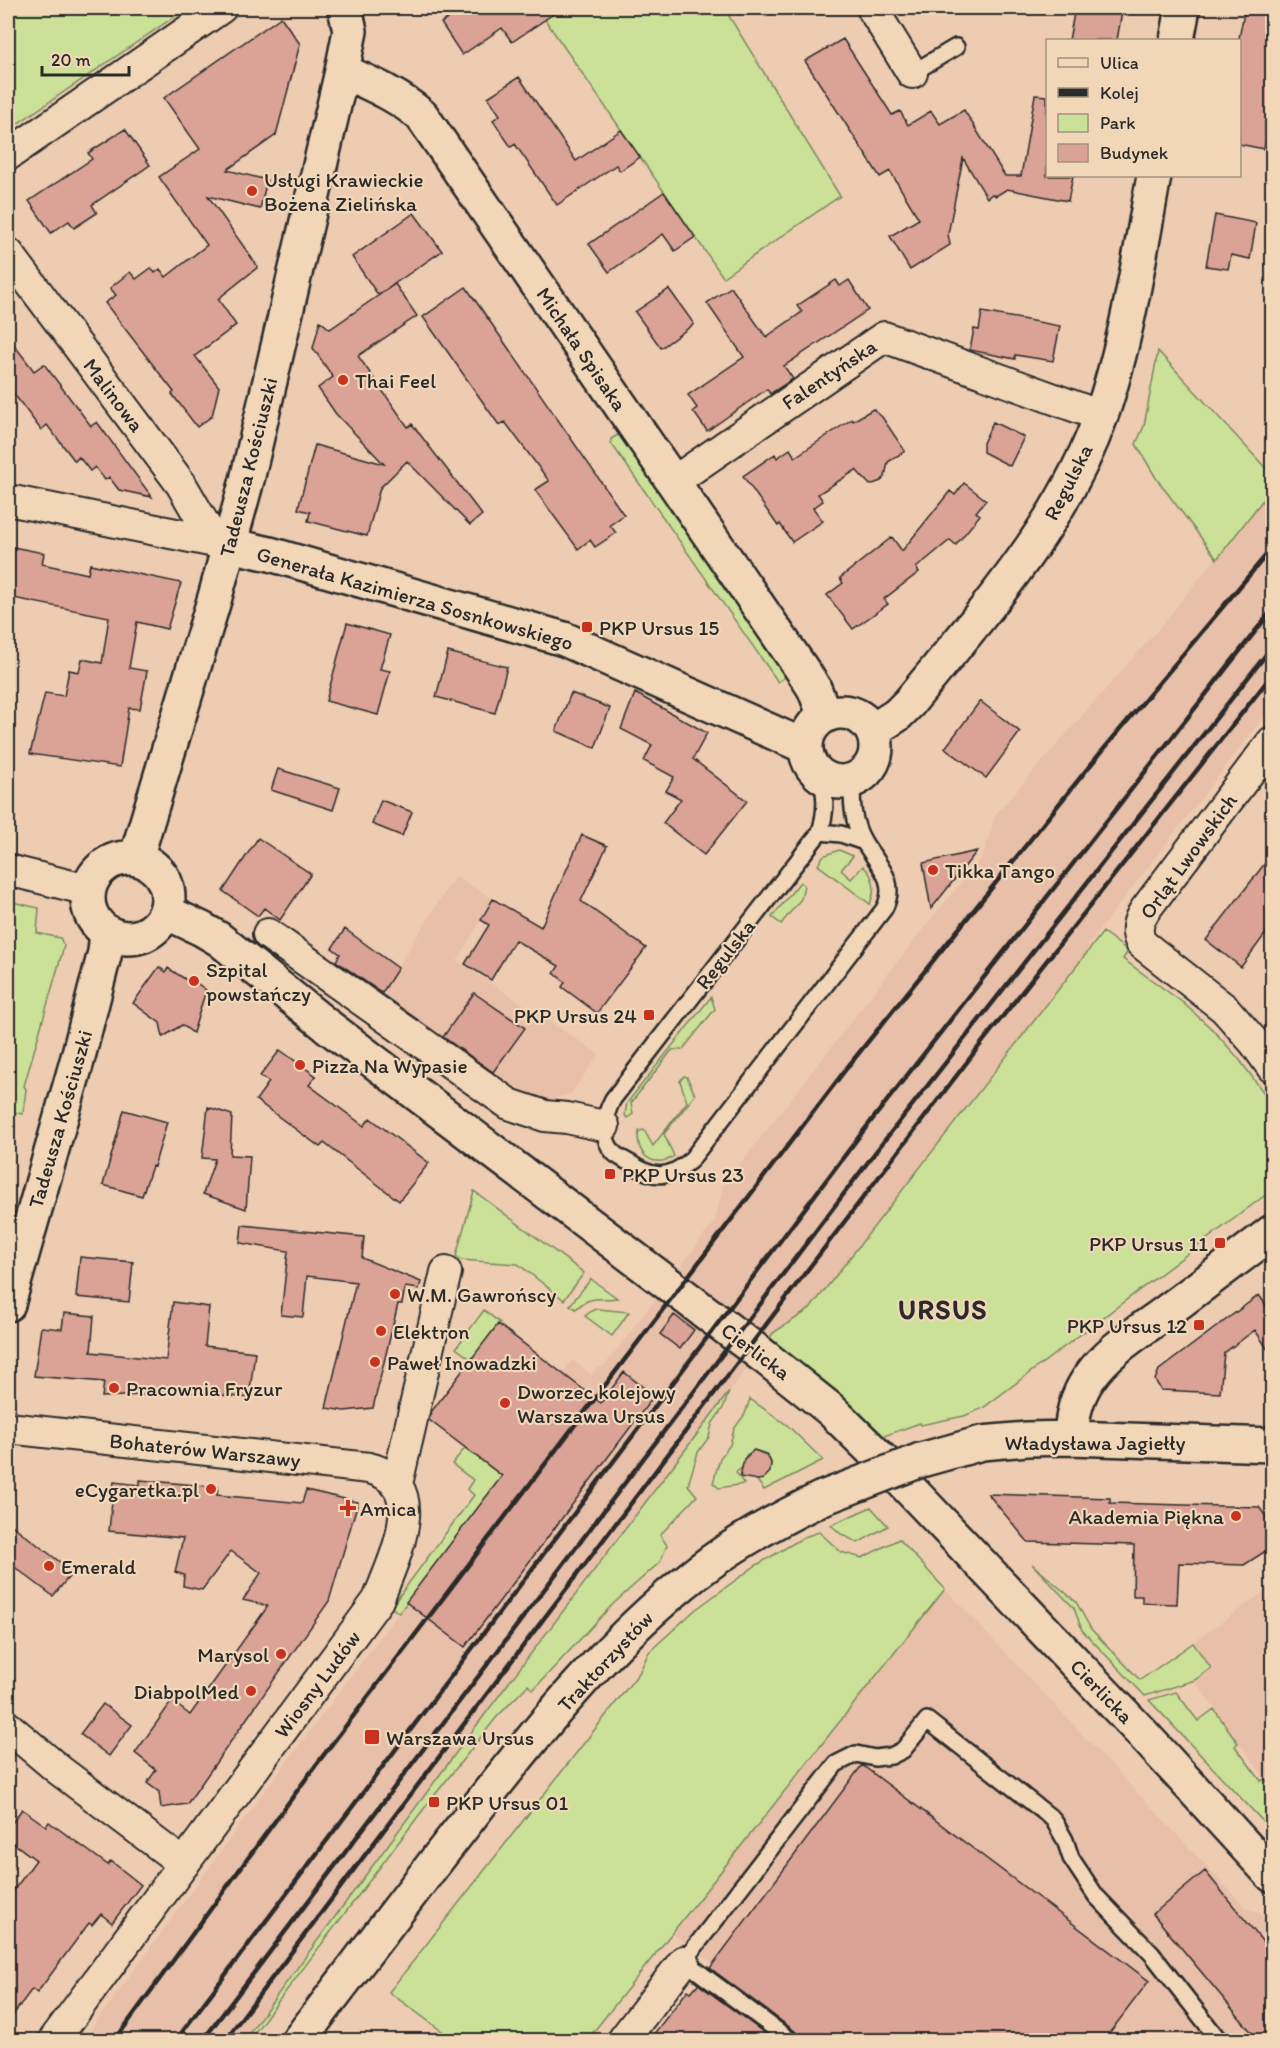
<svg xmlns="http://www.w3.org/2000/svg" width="1280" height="2048" viewBox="0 0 1280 2048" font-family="Itim,sans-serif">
<rect width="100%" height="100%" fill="#edccb1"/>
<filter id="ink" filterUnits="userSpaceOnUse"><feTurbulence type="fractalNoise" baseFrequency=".0167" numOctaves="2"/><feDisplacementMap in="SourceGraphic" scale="12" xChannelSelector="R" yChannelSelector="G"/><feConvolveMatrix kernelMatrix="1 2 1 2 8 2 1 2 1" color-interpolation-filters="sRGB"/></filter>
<g filter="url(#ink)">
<path fill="#e8bfa9" d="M1272,488v218l-184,239 2,3 -280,361 -37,24 -3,5 -306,404 -220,298h-161l173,-237 247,-329 56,-96 13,-18 20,15 7,-9 4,2 112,-147 8,-35 201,-258 59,-72 13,-42 166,-189z
M455,876l38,23 -36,62 142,93 -28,39 -20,6h-10l-34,-17 -7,7 -123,-89z
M1272,1586v202l-96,-133z
M945,1589l302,320 13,4 12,15v112h-457l-143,-107z"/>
<path fill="#cae197" stroke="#7a8661" stroke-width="1.5" d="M8,8h179l-179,122z
M537,8h187l116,188 -117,81z
M1158,351l114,124v13l-55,71 -61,-81 -20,-34 8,-18z
M618,435h4l166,240 -10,7 -167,-239v-4z
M839,850l14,6 -12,14 10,9 12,-13c12,11 13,23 7,38l-52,-39 5,-9z
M800,882l4,3 -3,14 -20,25 -9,-7z
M8,901l31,7 -2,25 23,5 4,8 -40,140 2,3 -3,25 -15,-3z
M1103,932l25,19 -5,8 59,43 31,28 26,29 33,45v86l-289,218 -19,8 -43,9 -1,-2 -36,13 -47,-45 -67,-53 3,-5 37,-24z
M711,997l4,12 -32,40 -11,1 -41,53 2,11 -6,4 -2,-3 2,-12z
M684,1076l3,1 8,18 -31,39 10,22c-20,14 -40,-2 -35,-25l5,-1 9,16 34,-44 -7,-21z
M474,1191l110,82 -20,27 -46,-36 -57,-4 -5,-4z
M591,1279l26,19c-18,3 -25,-4 -41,11l-6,-4z
M598,1309l31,3 -17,24 -27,-20 8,-6z
M484,1310l16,13 -28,37 -16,-12z
M729,1392l-6,16 -11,16 -3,13 -11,15 -10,33 9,11 -37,39 7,10 -7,17 -47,42 -80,86 -5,-5 -32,33 -70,88 -177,234h-5l220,-298z
M750,1399l37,26 36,35 -59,30 -8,-11c14,-1 19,-13 11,-25l-13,-4 -8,5 -3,12 -7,5 8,12 -25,4 -6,-5 7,-25 10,-13 4,-16 11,-15z
M465,1448l37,28 -103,137 -8,-6 83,-112 -7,-6 6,-9 -21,-16z
M871,1507l17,19 -30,17 -17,-9 -10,-9z
M819,1532l22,20 21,6 37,-19 46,50 -358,451h-133l-65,-48 250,-319 10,-21 46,-42 60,-44 49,-29z
M1032,1564l44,38 15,27 49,51 53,-37 18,25 -16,12 -50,16 -63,-66 -8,-22z
M1176,1692l22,29 16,-12 24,34 -3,3 26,35 4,-2 7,10v42l-123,-131z"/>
<path fill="#dba296" stroke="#2b2b2b" stroke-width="1.5" d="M464,8h98l-50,34 -10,-14 -40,27 -21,-32z
M1075,8h23l24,4 -5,28h-48z
M1245,8h27v112h-2l-6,29 -25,-5v-106z
M281,17l19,27 -24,91 -49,35 40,10 -7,29 -52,-13 50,71 -40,32 18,26 -41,31 24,31 -7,29 -15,11 -25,-33 2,-2 -69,-89 11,-8 -6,-7 20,-16 6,7 15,-11 4,5 5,-4 6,8 41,-32 -48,-68 41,-28 -36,-51z
M843,39l49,76 8,-4 8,14 23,-14 9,13 24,-14 41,66h16l14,-81 12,1v80h26l-5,25 -61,-12 -11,7 -4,-2 -5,4 -24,-40 -15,76 2,11 -40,25 -20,-34 29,-17 -29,-48 -10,6 -75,-116z
M519,77l57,84 45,-31 19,27 -20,14 -4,-6 -59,40 -42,-61 -4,3 -18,-27 7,-5 -12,-18z
M125,129l25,36 -58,40 5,8 -23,15 -5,-7 -18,12 -22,-32 63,-42 -4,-6z
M664,192l31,45 -20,14 -12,-17 -54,38 -20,-28z
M414,213l28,38 -64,44 -26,-38z
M1215,215l41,8 -6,36 -19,-4 -3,14 -22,-3z
M836,280l4,6 9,-6 19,30 -84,56 9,13 -23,15 -3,-5 -60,42 -14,-20 4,-3 -9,-13 56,-38 -37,-54 24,-16 35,50 36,-25 -5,-6z
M395,284l22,32 -59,40 50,71 4,-3 70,91 -12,10 -63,-64 -27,27 -13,48 -59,-15 2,-9 -12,-3 17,-64 69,19 -48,-50 -18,-26 15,-11 -20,-29 7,-27 10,8z
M466,287l158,228 -14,10 6,8 -21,14 -5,-7 -12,9 -43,-59 14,-9 -44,-59 -6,3 -76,-108z
M669,289l25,35 -33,24 -26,-36z
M982,312l78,14 -7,35 -38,-6v4l-45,-9 4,-21 5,1z
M8,337l26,34 10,-7 47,62 6,-4 55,75 -33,-7 -10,-13 -4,3 -10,-13 -5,4 -11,-14 -4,4 -28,-36 -6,5 -33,-44z
M873,409l9,8 23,34 -17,11 -3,15 -4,4 -11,4 -14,-15 -38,24 5,7 -10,7 10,13 -31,21 -12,-18 -2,2 -35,-50 32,-22 2,4 13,-9 5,8 57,-38 1,2z
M993,422l31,15 -14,29 -27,-14v-9z
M964,483l22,17 -10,12 4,3 -24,30 -6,-5 -34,28 3,4 -35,27 4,5 -35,25 -26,-34 16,-12 -3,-5 52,-41 10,14 48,-60 5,4z
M8,546l36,7 -2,11 46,10 2,-10 91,19 -14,46 -30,-7 -8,46 18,3 -7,38 -11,-1 -9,59 -90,-13 15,-61 19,3 5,-26 10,2 3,-13 20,4 7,-46 -101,-20z
M347,623l43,12 -10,34 10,2 -12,44 -52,-14z
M448,652l59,15 -12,46 -59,-16z
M571,693l39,15 -15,40 -39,-17z
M635,693l72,40 -14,26 54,42 -43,54 -41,-32 18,-24 -15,-8 8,-14 -30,-16 8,-16 -31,-16z
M980,701l40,31 -34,46 -41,-30z
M278,769l62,19 -7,22 -62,-20z
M381,800l31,12 -10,24 -30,-12z
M582,835l25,11 -26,55 65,47 -49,65 -35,-26 3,-5 -11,-9 5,-7 -44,-26 -24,40 -26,-16 24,-39 -8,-5 12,-21 48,28z
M258,838l53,36 -31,46 -16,-12 -6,8 -35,-25z
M977,851l-46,58 -8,-46z
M1272,854v71l-31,42 -35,-27z
M345,929l53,39 -16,25 -46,-32 4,-7 -8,-6z
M159,967l7,5 2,-4 20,13 2,-3 16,12 -13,43 -11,-8 -19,12 -3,-14 -27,-20z
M474,993l51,35 -32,44 -50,-35z
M280,1050l36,26 -7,9 55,41 6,-8 59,45 -30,38 -75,-58 -4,4 -64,-47 13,-18 -9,-6z
M208,1107l24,8 -2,40 20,1 -4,53 -43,-15 12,-35 -13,-1z
M124,1110l43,12 -13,45 -2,-1 -10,30 -39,-11z
M242,1225l122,12 -2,21 59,24 -2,7 -14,-2 -3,17h-4l-25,104 -29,3 -18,-3 30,-126 -49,-6 -4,41 -22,-2 7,-64 -48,-8z
M80,1257l53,5 -4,40 -53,-5z
M1259,1295l13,19v42l-17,-26 -31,23 -4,40 -59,-3 -6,-10 4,-10z
M173,1302l36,5 -4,39 50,6 -6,46 -85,-9 -1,5 -61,3 2,-15 -70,-6 7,-49 21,2 2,-16 30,3 -3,36 75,8z
M674,1315l20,15 -14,19 -20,-15z
M498,1324l103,79 23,-31 30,24 -189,251 -59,-45 96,-126 -73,-56 2,-8z
M754,1450l13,5 4,8 -1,9 -7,7 -5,1 -18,-3 4,-18z
M140,1480l78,7 -1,8 85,8 4,-13 52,12 -29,99 -142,203 -26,4 -2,-16 -12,-9 9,-13 -21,-17 37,-52 18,14 78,-109 -25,-6 18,-27 -30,-22 -29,39 -19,-4 1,-11 -9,-3 8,-34 -74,-7 5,-49 26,3z
M988,1494l122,4v5l149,4 13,18v22l-28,18 -65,-2 -2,41 -35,-1v-7h-9l1,-51 -106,-3z
M8,1522l65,50 -20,24 -45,-34z
M103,1704l29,21 -23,31 -29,-22z
M862,1765l287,216 -45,59h-304l-4,-8 -86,-64z
M22,1809l24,17 3,-4 59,43 3,-4 30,24 -29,38 -11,-9 -9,11 -3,-2 -52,70 -5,-4 -24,33v-124l28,-38 -28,-21v-11z
M1205,1871l67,82v87h-14l-105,-126z
M698,1984l76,56h-125l39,-50 3,2z"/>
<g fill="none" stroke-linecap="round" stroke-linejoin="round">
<g stroke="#2b2b2b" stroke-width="20">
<path id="lane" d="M912,73l44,-26
M821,776c6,20 5,37 -1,56l-207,267c-9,16 -13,39 1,54 4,4 11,7 16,10 23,16 38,16 60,-2l194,-252c15,-28 -7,-45 -20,-67 -11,-18 -14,-42 -10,-63
M820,832l21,2 23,8
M790,2040l-106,-79 152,-197 20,-10 19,4 16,-2 12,-6 24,-30 126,99 12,21 6,18 25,38 56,58 67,86"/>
</g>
<g stroke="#2b2b2b" stroke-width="34">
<path id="street" d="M872,8l40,65
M8,155l213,-147
M8,253l173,231 33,57
M673,482l211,-145 217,79
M8,500l217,44
M1272,742l-127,168c-7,11 -10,20 -4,33l84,66 29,33 18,25
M8,870l80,20
M268,934l241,170 36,12 22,2 37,8
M8,1428l361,40c64,16 24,92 9,132l-324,440
M397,1484l49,-212
M8,1727l51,43 125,94
M623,2040l61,-79"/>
</g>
<g stroke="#2b2b2b" stroke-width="38">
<path id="secondary" d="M1177,40l6,-32
M342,71c29,13 56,24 80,45l383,558 9,14 11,28
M229,545l41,9 294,85 242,108
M806 747a35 35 0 1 1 70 0a35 35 0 1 1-70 0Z
M872,731l25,-16 12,-12c72,-89 153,-177 192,-287 26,-75 39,-162 53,-240
M88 898a40 40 0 1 1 80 0a40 40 0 1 1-80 0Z
M136,858l79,-261 32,-117 95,-409 8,-40 -5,-23
M166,912l36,17 17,10 107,86 440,333 65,52 51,50 258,271 132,144
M8,1304l69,-243 28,-109 2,-20
M1071,1438c1,-22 5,-41 18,-60 19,-28 50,-46 77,-66 35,-26 71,-53 106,-80
M921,1460l61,-17 45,-4 44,-1 201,7
M299,2040c52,-68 104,-137 157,-205 72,-93 149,-192 243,-264 37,-29 78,-51 121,-72"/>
</g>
<use href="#lane" stroke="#f1d7b8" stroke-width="15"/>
<use href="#street" stroke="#f1d7b8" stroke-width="30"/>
<use href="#secondary" stroke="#f1d7b8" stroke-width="33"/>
<path stroke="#2b2b2b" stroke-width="4.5" d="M115,2040l201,-275 530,-696 242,-301 184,-220
M176,2040l685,-906 411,-524
M203,2040l674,-890 395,-503
M225,2040l587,-776 165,-215 295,-374"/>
<g stroke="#2b2b2b" stroke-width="38" stroke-linecap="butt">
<path id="secondary-bridge" d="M820,1499l101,-39"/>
</g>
<use href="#secondary-bridge" stroke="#f1d7b8" stroke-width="33"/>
</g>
</g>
<g fill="#c8321e" stroke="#f1d7b8" stroke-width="2">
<circle cx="252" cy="191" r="6"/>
<circle cx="343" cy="380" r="6"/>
<rect x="581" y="621" width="12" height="12" rx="3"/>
<circle cx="933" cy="870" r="6"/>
<circle cx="194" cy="981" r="6"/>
<rect x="643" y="1009" width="12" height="12" rx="3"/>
<circle cx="300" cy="1065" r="6"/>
<rect x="604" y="1168" width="12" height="12" rx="3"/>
<rect x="1214" y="1237" width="12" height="12" rx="3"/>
<circle cx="395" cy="1294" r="6"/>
<rect x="1193" y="1319" width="12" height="12" rx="3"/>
<circle cx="381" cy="1331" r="6"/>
<circle cx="375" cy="1362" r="6"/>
<circle cx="114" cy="1388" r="6"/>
<circle cx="505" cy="1403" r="6"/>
<circle cx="211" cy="1489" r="6"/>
<path d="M345 1499h6v6h6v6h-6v6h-6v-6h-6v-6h6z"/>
<circle cx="1236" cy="1516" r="6"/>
<circle cx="49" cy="1566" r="6"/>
<circle cx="281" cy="1654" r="6"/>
<circle cx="251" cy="1691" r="6"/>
<rect x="364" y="1729" width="16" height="16" rx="3"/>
<rect x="428" y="1796" width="12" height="12" rx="3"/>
</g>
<g text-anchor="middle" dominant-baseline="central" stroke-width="4.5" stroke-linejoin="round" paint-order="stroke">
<g font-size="21" fill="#2b2b2b" stroke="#f1d7b8" text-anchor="start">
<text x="264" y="179">Usługi Krawieckie<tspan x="264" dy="24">Bożena Zielińska</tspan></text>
<text x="355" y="380">Thai Feel</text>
<text x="599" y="627">PKP Ursus 15</text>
<text x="945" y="870">Tikka Tango</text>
<text x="206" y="969">Szpital<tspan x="206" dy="24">powstańczy</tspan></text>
<text x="637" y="1015" text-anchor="end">PKP Ursus 24</text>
<text x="312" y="1065">Pizza Na Wypasie</text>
<text x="622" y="1174">PKP Ursus 23</text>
<text x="1208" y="1243" text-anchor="end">PKP Ursus 11</text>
<text x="407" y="1294">W.M. Gawrońscy</text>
<text x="1187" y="1325" text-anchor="end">PKP Ursus 12</text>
<text x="393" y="1331">Elektron</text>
<text x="387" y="1362">Paweł Inowadzki</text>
<text x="126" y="1388">Pracownia Fryzur</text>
<text x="517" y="1391">Dworzec kolejowy<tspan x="517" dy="24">Warszawa Ursus</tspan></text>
<text x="199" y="1489" text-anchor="end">eCygaretka.pl</text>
<text x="360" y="1508">Amica</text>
<text x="1224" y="1516" text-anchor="end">Akademia Piękna</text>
<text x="61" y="1566">Emerald</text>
<text x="269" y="1654" text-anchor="end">Marysol</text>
<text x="239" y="1691" text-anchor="end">DiabpolMed</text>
<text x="386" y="1737">Warszawa Ursus</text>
<text x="446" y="1802">PKP Ursus 01</text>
</g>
<g font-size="21" fill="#2b2b2b" stroke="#f1d7b8">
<text transform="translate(582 349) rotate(56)">Michała Spisaka</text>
<text transform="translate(829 374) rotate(-34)">Falentyńska</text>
<text transform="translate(114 395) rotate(53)">Malinowa</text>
<text transform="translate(248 467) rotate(-76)">Tadeusza Kościuszki</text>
<text transform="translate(1068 482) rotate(-63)">Regulska</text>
<text transform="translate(415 598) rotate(16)">Generała Kazimierza Sosnkowskiego</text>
<text transform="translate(1188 856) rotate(-54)">Orląt Lwowskich</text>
<text transform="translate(725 954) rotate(-52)">Regulska</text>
<text transform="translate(60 1119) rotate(-74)">Tadeusza Kościuszki</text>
<text transform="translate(756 1351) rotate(37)">Cierlicka</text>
<text x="1095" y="1442">Władysława Jagiełły</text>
<text transform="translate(205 1450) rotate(6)">Bohaterów Warszawy</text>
<text transform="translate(605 1661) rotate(-47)">Traktorzystów</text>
<text transform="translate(317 1684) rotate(-53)">Wiosny Ludów</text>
<text transform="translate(1102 1691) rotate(46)">Cierlicka</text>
</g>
<g font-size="27" font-weight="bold" letter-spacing="1.5" fill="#2b2b2b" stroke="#f1d7b8">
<text x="943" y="1309">URSUS</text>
</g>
</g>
<rect width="1280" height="2048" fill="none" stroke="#f1d7b8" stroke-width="30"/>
<rect x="15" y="15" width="1250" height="2018" fill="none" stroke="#2b2b2b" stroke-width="2" filter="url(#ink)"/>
<rect x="1046" y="39" width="195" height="138" fill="#f1d7b8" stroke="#a29280" stroke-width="1.5"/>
<rect x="1058" y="58" width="30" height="9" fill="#f1d7b8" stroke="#a29280" stroke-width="1.5"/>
<text x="1100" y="69" font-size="18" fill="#2b2b2b">Ulica</text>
<rect x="1058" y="88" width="30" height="9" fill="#2b2b2b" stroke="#a29280" stroke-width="1.5"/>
<text x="1100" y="99" font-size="18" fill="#2b2b2b">Kolej</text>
<rect x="1058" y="114" width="30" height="18" fill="#cae197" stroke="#a29280" stroke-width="1.5"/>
<text x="1100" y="129" font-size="18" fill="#2b2b2b">Park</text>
<rect x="1058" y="144" width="30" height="18" fill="#dba296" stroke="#a29280" stroke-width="1.5"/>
<text x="1100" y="159" font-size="18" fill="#2b2b2b">Budynek</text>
<path d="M42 66v9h87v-9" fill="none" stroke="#2b2b2b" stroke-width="3"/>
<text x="51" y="66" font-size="18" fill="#2b2b2b" stroke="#f1d7b8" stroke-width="4.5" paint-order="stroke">20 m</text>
</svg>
